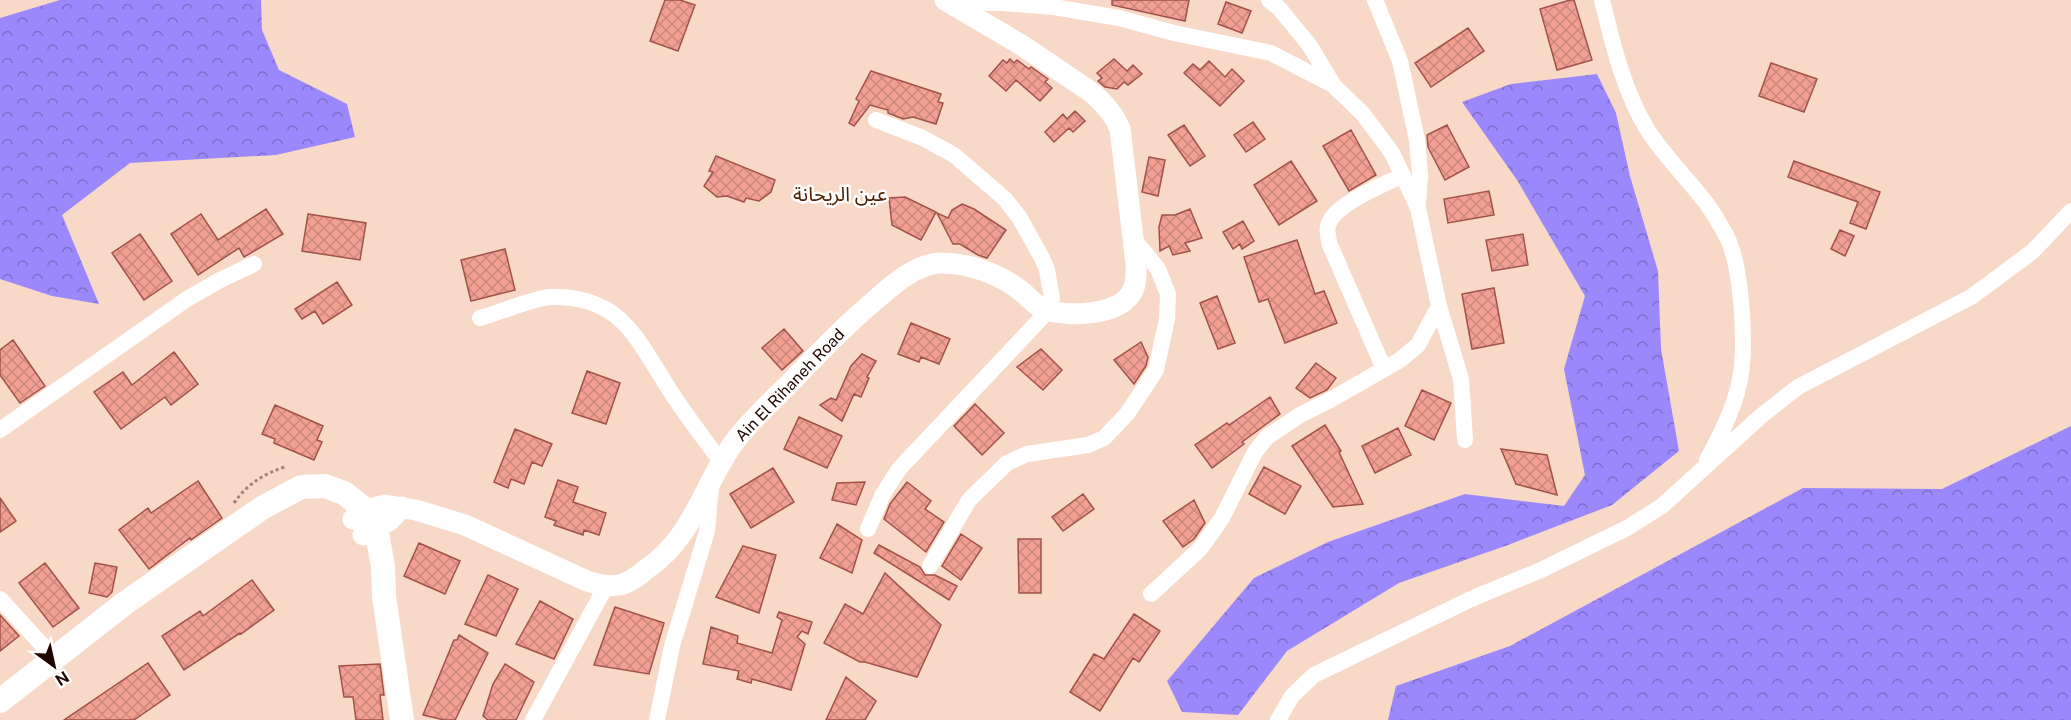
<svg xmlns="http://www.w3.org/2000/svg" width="2071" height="720" viewBox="0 0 2071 720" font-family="'Public Sans','Noto Sans Arabic',sans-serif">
<defs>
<pattern id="forest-crowns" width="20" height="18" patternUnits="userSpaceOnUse" patternTransform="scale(1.5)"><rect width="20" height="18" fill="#9b88fc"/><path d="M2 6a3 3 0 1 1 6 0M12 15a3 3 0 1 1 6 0" fill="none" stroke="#7e6dca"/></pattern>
<pattern id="building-cross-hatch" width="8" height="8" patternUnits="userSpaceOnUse" patternTransform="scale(1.5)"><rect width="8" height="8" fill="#f19f93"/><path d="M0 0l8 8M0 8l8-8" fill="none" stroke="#ce877d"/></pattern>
</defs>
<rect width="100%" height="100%" fill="#f8d8c7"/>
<path fill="url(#forest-crowns)" d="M60,0h201l1,30 17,40 68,34 8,33 -79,18 -146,8 -68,52 37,89 -47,-8 -52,-17v-261z
M1597,74l19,39 14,63 28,95 3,78 18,102 -67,54 -104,40 -109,38 -112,68 -49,64 -56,-3 -15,-31 87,-103 74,-36 137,-48 99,12 21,-31 -21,-106 21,-73 -68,-116 -55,-78 49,-18z
M2071,426v294h-683l8,-34 114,-40 293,-158 139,1z"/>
<path fill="url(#building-cross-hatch)" stroke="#a05248" stroke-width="1.5" d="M665,0h15l15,5 -17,46 -28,-10z
M1112,0h77l-4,21 -73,-16z
M1570,0h4l18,60 -35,10 -17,-61z
M1226,2l25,9 -9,22 -24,-9z
M1468,28l16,23 -53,36 -16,-24z
M1010,59l4,4 3,-3 12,9 2,-2 17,12 -3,3 7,6 -12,13 -24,-21 -10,11 -17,-15 14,-16 4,3z
M1114,59l13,12 6,-6 9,9 -14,11 -4,-3 -7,7 -12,-2 -7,-6 4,-3 -5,-5z
M1209,61l16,16 7,-8 12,12 -24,25 -36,-33 9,-9 7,6z
M1771,63l46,16 -13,33 -45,-16z
M871,71l70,23 -3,8 5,1 -7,21 -23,-7 -10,2 -15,-6v-3l-18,-5 -16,21 -5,-3 10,-22 -3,-2z
M1075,111l10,10 -12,11 -4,-4 -15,14 -9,-10 18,-18 4,5z
M1253,122l12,17 -19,13 -12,-17z
M1184,125l21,31 -15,10 -22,-31z
M1447,125l22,42 -24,13 -17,-33 -1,-12z
M1351,130l25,45 -27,16 -26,-45z
M716,156l59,24 -4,12 -12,9 -13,-3 -2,4 -17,-6 -10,1 -13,-11 9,-14 -4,-1z
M1149,157l16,3 -7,36 -16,-4z
M1291,161l26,40 -38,24 -25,-40z
M1794,161l86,31 -14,37 -16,-6 8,-21 -70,-25z
M1489,191l5,24 -46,8 -4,-24z
M905,197l31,15 -15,28 -29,-15 -3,-27z
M962,204l12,5 32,21 -19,28 -9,-3 -18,-11h-7l-16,-31 11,5 4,-8z
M266,209l17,25 -39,23 -5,-9 -41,27 -27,-41 30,-20 17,26z
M1190,209l12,29 -17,5 5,8 -17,4 -4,-9 -9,5 -1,-24 3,-12h13z
M308,214l58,9 -6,37 -58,-9z
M1243,221l11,20 -12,8 -2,-5 -7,5 -10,-17z
M1840,230l14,6 -9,20 -14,-7z
M140,234l32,47 -28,19 -32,-47z
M1523,234l5,31 -36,6 -6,-31z
M1297,240l18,54 9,-3 13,32 -52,20 -17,-44 -9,3 -15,-45z
M505,249l10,41 -44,11 -10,-41z
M337,282l15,23 -29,19 -8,-13 -13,8 -7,-10z
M1494,288l10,55 -32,6 -10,-55z
M1217,296l18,47 -17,6 -18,-46z
M911,323l39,16 -11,25 -18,-7 -2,5 -21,-8z
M784,329l19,22 -21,19 -20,-22z
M13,340l32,46 -25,17 -20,-28v-25z
M1141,342l7,15 -2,9 -12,18 -20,-24z
M1041,349l21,21 -19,20 -26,-23z
M174,352l24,32 -27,21 -6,-8 -44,32 -27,-37 29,-20 9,13z
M862,354l14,7 -9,16 2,1 -8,19 -7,-3 -12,27 -22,-16 11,-7 5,2 15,-34z
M1316,363l20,15 -9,12 -17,8 -14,-10z
M587,371l33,12 -14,41 -34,-11z
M1422,390l29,13 -17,37 -29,-14z
M1270,397l10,17 -38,28 2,2 -32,24 -17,-23 32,-22 2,2z
M975,404l29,29 -22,22 -28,-29z
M275,405l48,21 -6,14 5,2 -8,18 -40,-17 1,-4 -13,-5z
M799,417l43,19 -15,32 -43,-19z
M1325,425l16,26 -2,1 24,52 -30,3 -41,-61z
M1398,428l13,27 -36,18 -13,-27z
M515,429l37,15 -10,22 -10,-4 -8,22 -13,-5 -3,9 -14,-6z
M1501,449l46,6 10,40 -41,-11z
M1264,467l37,19 -16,28 -36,-20z
M773,468l21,34 -43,26 -21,-34z
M558,480l20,7 -5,15 33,11 -7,22 -15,-5 -1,5 -29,-10 2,-4 -11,-4z
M198,481l24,37 -31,22 -1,-2 -41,31 -30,-39 29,-22 3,5z
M865,482l-9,23 -24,-5 5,-17z
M907,482l24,19 -6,8 19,13 -18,30 -42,-33 6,-15z
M1083,494l11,15 -31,22 -11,-14z
M0,498l16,23 -16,11z
M1194,500l11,23 -11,16 -11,8 -20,-26z
M837,524l25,16 -10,33 -32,-15z
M961,534l21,14 -21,32 -19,-14z
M1018,539h23v54h-22z
M419,543l41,18 -15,33 -41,-18z
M879,545l41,22 5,8h10l22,11 -8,14 -75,-47z
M743,546l33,9 -17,58 -43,-16z
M45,563l34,45 -26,19 -34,-44z
M95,563l22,4 -5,25 -5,5 -18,-4z
M885,573l56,52 -24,52 -52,-15h-5l-36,-19 21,-39 18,10z
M488,575l30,14 -22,47 -31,-12z
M252,580l22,30 -33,24 -1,-1 -56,37 -22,-34 38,-25 3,5z
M540,601l33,18 -19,40 -38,-15z
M615,607l49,16 -15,51 -55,-9z
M779,612l33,10 -4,12 -6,-3 -5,6 8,7 -14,46 -39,-11 -1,4 -14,-4 2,-8 -36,-7 8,-37 27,9 -1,7 35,10 10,-33 -5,-3z
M1134,614l26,17 -21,31 -6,-4 -33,53 -30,-19 24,-38 10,5z
M0,615l19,21 -19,15z
M459,635l29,18 -33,67h-11l-21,-5 31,-75h3z
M148,663l22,32 -36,25h-70z
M380,664l4,31h-4l3,25h-27l-3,-23h-9l-5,-31z
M505,664l29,18 -18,38h-28l-5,-4 10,-32z
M846,677l30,24 -11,19h-39z"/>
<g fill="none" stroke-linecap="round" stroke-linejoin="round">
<path stroke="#9f8275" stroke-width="3" stroke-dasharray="3 3" stroke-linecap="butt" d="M234,503c14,-20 30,-29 53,-37"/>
<path stroke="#fff" stroke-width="16" d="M1375,0l25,61 17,79 3,35 -2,29
M1602,0c11,45 21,89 45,129 17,27 41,50 60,75 8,12 18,27 23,40 12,32 17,107 9,140 -6,27 -19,52 -32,76
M949,3h54l51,4 65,11 55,15 97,20 62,32
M1439,306l22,73 4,61
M480,318c18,-5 54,-20 70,-21 71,-2 86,41 119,92 16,25 35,50 53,74
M1384,369l-54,-124c-1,-5 -4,-14 -2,-19 5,-22 56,-41 75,-51
M0,430l187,-131 33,-19 34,-16
M868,529l15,-35 16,-25 149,-158 4,-13 -5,-28 -5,-12 -23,-41 -14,-18 -51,-44 -31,-17 -47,-18
M930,566l39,-66 38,-37 20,-9 61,-9 16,-7 23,-24 29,-44 11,-51 1,-25 -10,-25 -25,-31
M1151,594l49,-45 22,-31 33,-66 12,-15 33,-22 30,-15 70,-40 18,-15 21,-39 -21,-98 -26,-55 -29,-39 -29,-28 -24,-40 -31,-38 -10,-8
M0,599l55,60
M533,720l73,-134
M657,720l15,-74 35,-115 4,-44
M1278,720l14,-24 22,-21 157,-76 70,-29 86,-42 35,-22 99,-90 37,-29 173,-90 61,-45 39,-41"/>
<path stroke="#fff" stroke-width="21" d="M353,519l13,-9 18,-5 32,5 49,15 122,56c10,3 20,6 31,4 10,-1 19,-8 27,-15 15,-10 28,-23 38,-38 20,-29 31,-63 52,-91 16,-21 37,-40 56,-59 26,-27 52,-55 81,-79 18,-16 44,-40 69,-40 28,0 59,11 80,28 9,7 14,15 25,19 24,7 75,6 87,-20 4,-9 3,-17 3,-27l-16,-134c-6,-15 -17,-27 -29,-37l-68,-46 -78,-46
M363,535l27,-15 12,-13"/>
<path stroke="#fff" stroke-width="24" d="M0,701l125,-98 137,-95 39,-21 24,-1 19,7 22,17 10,18 7,38 1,30 18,124"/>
</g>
<g text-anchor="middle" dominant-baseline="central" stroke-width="5" stroke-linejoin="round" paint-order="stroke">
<g font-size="16" fill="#200600" stroke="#fff">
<text transform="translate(790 385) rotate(-46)">Ain El Rihaneh Road</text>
</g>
<g font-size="20" fill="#4f1e00" stroke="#fff">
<text x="840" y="194">عين الريحانة</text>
</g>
</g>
<g transform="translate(54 666) rotate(147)" stroke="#ffffff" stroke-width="4.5" paint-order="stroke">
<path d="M0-4.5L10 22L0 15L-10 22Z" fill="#200600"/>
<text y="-9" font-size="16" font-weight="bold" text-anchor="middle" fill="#200600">N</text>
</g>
</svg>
